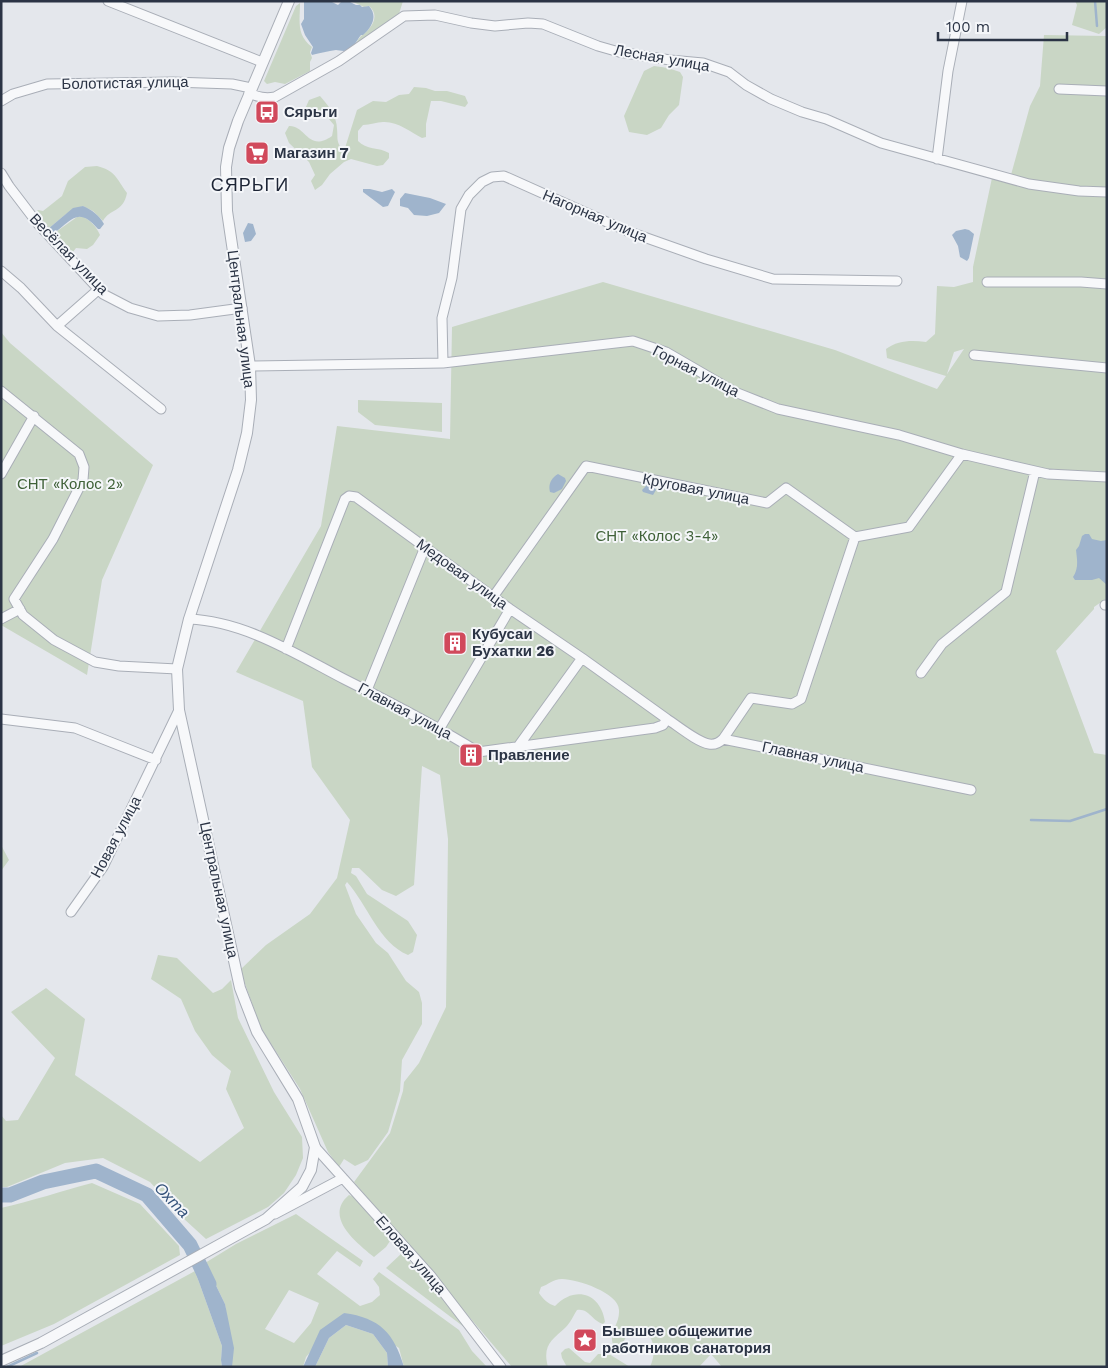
<svg xmlns="http://www.w3.org/2000/svg" width="1108" height="1368" viewBox="0 0 1108 1368" font-family="'Work Sans',sans-serif">
<rect width="100%" height="100%" fill="#e4e7ec"/>
<path fill="#c9d6c5" fill-rule="evenodd" d="M351,1h52l-5,16 -44,29c2,-3 5,-8 7,-10 10,-7 20,-20 8,-30l-5,1z
M1075,1h32v26l-8,7 -27,-9 5,-20z
M300,3c0,18 -4,32 12,44l-2,5 2,6 -2,4v9l-25,13 -10,-2 -8,2 -3,-3 32,-75z
M1044,35l63,1v562l-13,9v2l-38,42 38,102 13,2v612h-385l-11,-13 -12,13h-49c8,-18 4,-38 -19,-40l-9,18 -4,3 -4,-1c-7,-15 6,-22 5,-37 0,-17 -42,-31 -57,-31 -9,0 -14,6 -21,8l-2,6c4,6 9,11 16,13 20,-21 46,-13 50,16l-2,2c-11,-3 -14,-16 -26,-14 -4,6 -6,12 -11,17 -14,13 -24,18 -18,40h-36l-158,-185 36,-49 13,-42 1,-9 15,-19 27,-56 2,-168 -8,-64 -18,-9 -8,119 -18,11 -14,-6 -23,-22h-7l-1,5 5,3 11,18 41,27 9,14 -4,17 -5,3c-29,-12 -41,-51 -61,-73l-2,3 11,29 20,29 12,10 18,28 13,11 3,11v21l-20,36 -2,31 -12,41 -20,28 -13,6 -11,-7 -5,8 -11,-15 -28,-63 -39,-61 -21,-58 26,-25 44,-31 27,-36 13,-58 -38,-53 -9,-66 -67,-29 85,-146 16,-100 113,13 2,-112 151,-45 232,68 102,39 9,-13 -59,-18 -1,-9c12,-9 26,-9 40,-7l9,-8 2,-48 17,1 19,-5v-15l19,-89 17,4 21,-76 10,-20zM964,349l-17,25 7,-22z
M654,66l14,2 12,4 3,5 -4,28 -10,10 -8,13 -14,7 -18,-3 -5,-16 20,-45z
M414,87l12,1 9,3h12l18,5 3,7 -3,4 -24,-6h-10l-5,23v13l-4,1c-11,-6 -25,-17 -39,-16 -6,0 -13,3 -20,3l-5,6v10c8,9 21,6 31,12v5l-6,7 -6,1 -26,-7 -7,3 -14,12 -8,11 -7,5 -4,-9 4,-6 -6,-13 -20,-19 -4,-10 4,-7c17,-1 19,27 43,10l2,-11 -6,-7 -23,-3v-6l4,-9 11,-4c8,9 17,20 17,33 1,9 -1,11 4,19h4l12,-38 16,-9 13,1 13,-7 10,-1z
M97,166c19,5 19,12 30,27 -4,20 -17,15 -24,28l-10,-10 -10,-5 -17,8 -18,15 -10,-10 -3,-6 3,-3 5,1 19,-15 6,-15 17,-14z
M82,216c9,5 14,10 18,19l-7,10 -6,4 -11,-1 -3,4 -4,1 -15,-16 -1,-3 24,-17z
M1,332l9,11 143,122 -51,115 -15,95 -86,-50z
M358,400l84,3v29l-67,-7 -17,-13z
M1,845l8,15 -8,11z
M158,955l19,3 36,35 9,-4 9,-9 7,38 36,74 28,45 1,21 -7,17 -12,18 -16,14 -62,32 -23,-21 -33,-36 -47,-24 -38,5 -58,24h-6v-72l5,6 12,-1 37,-62 -44,-46 35,-24 39,31 -10,56 125,87 44,-34 -18,-39 5,-18 -19,-16 -17,-24 -14,-32 -30,-20z
M92,1183l48,21 39,42 1,9 -126,69 -53,22v-138c31,-7 61,-17 91,-25z
M349,1195l7,3 36,40 -6,9 -12,10c-17,-14 -51,-40 -25,-62z
M296,1214l67,47 -3,6 -23,-16 -20,23 43,32 12,-4 8,-7 -1,-8 -6,-8 6,-7 80,58 13,21 15,16h-83l-5,-19 -55,-35 -38,44 -3,10h-71l-7,-63 -20,-41 31,-19zM289,1290l30,13 -8,20 -17,20 -29,-14z
M402,1253l70,78 -8,-4 -78,-59z
M195,1271l27,75 -1,14 1,7h-203z
M346,1325l27,9 14,19 1,14h-73l14,-29z
M569,1348l16,14 5,1 8,-9h11l21,13h-63l-5,-9 -1,-5 4,-4z"/>
<path fill="#9fb4cc" d="M304,1h26l8,4 4,-4 8,1 6,3h4l2,2 7,-1c9,10 3,21 -6,29h-2c-5,6 -8,15 -17,16 -3,0 -6,-1 -8,-1 -8,1 -16,3 -24,5l-1,-2 2,-6 -8,-12 -4,-11 3,-5z
M363,189h7l12,3 10,-3 3,3 -7,14 -5,1 -20,-15z
M405,193l25,5 16,6 -7,9 -12,3 -13,-1 -6,-7 -8,-2v-7z
M83,206c9,4 16,9 21,18l-4,5h-2c-20,-23 -26,-9 -45,5l-2,-1 -3,-4 25,-21z
M248,223l5,1 3,10 -5,7 -6,1 -2,-9z
M965,229l4,1 5,4 -5,24 -2,3 -7,-4 -2,-11 -6,-11 4,-4z
M558,474l7,4 1,3 -4,8 -8,4 -4,-1c-2,-7 1,-14 8,-18z
M647,485l7,2 2,3 -3,5 -10,-3 -1,-2z
M1085,534h4l3,5 9,2 6,-1v45l-8,-7 -7,2h-17l-2,-3c6,-9 4,-18 3,-27l3,-4 3,-10z
M205,1263l20,41 9,44 -2,19h-10l-1,-7 1,-14 -27,-75z
M344,1313c36,5 50,20 60,54h-16l-1,-14 -14,-19 -27,-9 -17,13 -14,29h-12l17,-37z"/>
<g fill="none" stroke-linecap="round" stroke-linejoin="round">
<path stroke="#9fb4cc" stroke-width="2.5" d="M1095,1l2,25
M1031,820l39,1 37,-12
M7,1367l30,-14"/>
<path stroke="#9fb4cc" stroke-width="15" d="M1,1195h9l33,-13 53,-11 51,24 43,50 19,39"/>
<g stroke="#a9aeb7" stroke-width="11">
<path id="minor" d="M108,1l154,61
M1059,89l48,2
M249,93c9,4 16,6 26,4l64,-36 65,-45 31,-1 36,8 24,3 33,-3 15,1 55,22 21,6 51,8 33,3 26,9 17,13 25,14 31,13 24,7 55,24 148,41 50,7 28,1
M1,101l12,-7 34,-10 126,-2 59,2 19,4
M937,159l11,-88 14,-70
M1,173l8,13 29,38 65,70 27,14 28,8 32,-1 52,-7
M1,271l20,17 36,38 42,-37
M987,282h94l26,2
M57,326l104,83
M974,355l133,13
M443,363l-1,-45 10,-40 9,-69 8,-14 13,-13 10,-5 12,-1 123,55 79,28 67,20 124,2
M250,366l193,-3 190,-22 33,11 69,40 43,17 121,26 63,19 -53,73 -54,10
M1,391l78,63 5,13 -1,13 -30,59 -39,60 9,16 31,25 41,22 24,4 58,3
M962,454l86,20 59,3
M1,474l33,-58
M493,597l93,-131 181,37 19,-15 69,49 -54,162 -9,5 -41,-6 -28,41
M1105,605h2
M1,619l19,-10
M189,619c55,2 107,35 155,60 46,23 91,46 134,73l177,-24 8,-3 4,-6c11,7 30,23 42,25 6,1 10,-1 14,-5l248,51
M286,649l59,-150 4,-3 7,1 154,112 72,49 85,61
M921,673l21,-29 64,-52 29,-121
M367,690l58,-143
M1,719l74,9 81,32
M440,728l70,-119
M517,748l65,-90
M71,912l32,-45 76,-157
M315,1147l116,129 70,91
M275,1214l68,-36"/>
</g>
<g stroke="#a9aeb7" stroke-width="12">
<path id="tertiary" d="M1,1361l40,-18 225,-124 36,-32 9,-17 4,-23 -17,-48 -41,-67 -17,-44 -61,-278 -2,-41 12,-50 49,-149 9,-37 4,-33 -1,-34 -23,-155 -1,-44 3,-19 9,-27 51,-120"/>
</g>
<use href="#minor" stroke="#f7f8fa" stroke-width="9"/>
<use href="#tertiary" stroke="#f7f8fa" stroke-width="10"/>
</g>
<defs>
<g id="bus-square" transform="scale(1.25)"><rect x="-9" y="-9" width="18" height="18" rx="4" fill="#d1495b" stroke="#f4f6f9"/><path d="M-5-6H5V4H4V6H2V4H-2V6H-4V4H-5ZM-3.5-4V0h7V-4ZM-3.5 1.2v1.5H-2V1.2ZM2 1.2v1.5H3.5V1.2Z" fill="#fff"/></g>
<g id="supermarket-square" transform="scale(1.25)"><rect x="-9" y="-9" width="18" height="18" rx="4" fill="#d1495b" stroke="#f4f6f9"/><path d="M-6-5.5h2.5l.6 2H6L4.5 2H-2.5L-4.4-4H-6ZM-1.5 3.2a1.3 1.3 0 1 0 .1 0ZM3 3.2a1.3 1.3 0 1 0 .1 0Z" fill="#fff"/></g>
<g id="building-square" transform="scale(1.25)"><rect x="-9" y="-9" width="18" height="18" rx="4" fill="#d1495b" stroke="#f4f6f9"/><path d="M-4-6H4V6H1V3H-1V6H-4ZM-2.5-4.3h1.7v1.8h-1.7ZM.8-4.3h1.7v1.8H.8ZM-2.5-1h1.7V.8h-1.7ZM.8-1h1.7V.8H.8Z" fill="#fff"/></g>
<g id="sight-square" transform="scale(1.25)"><rect x="-9" y="-9" width="18" height="18" rx="4" fill="#d1495b" stroke="#f4f6f9"/><path d="M0-6L1.8-2.2L6-1.7L2.9 1.2L3.7 5.4L0 3.3L-3.7 5.4L-2.9 1.2L-6-1.7L-1.8-2.2Z" fill="#fff"/></g>
</defs>
<g fill-rule="evenodd">
<use href="#bus-square" x="267" y="112"/>
<use href="#supermarket-square" x="257" y="153"/>
<use href="#building-square" x="455" y="643"/>
<use href="#building-square" x="471" y="755"/>
<use href="#sight-square" x="585" y="1340"/>
</g>
<g text-anchor="middle" dominant-baseline="central" stroke-width="4" stroke-linejoin="round" paint-order="stroke">
<g font-size="15" fill="#2b3445" stroke="#f4f6f9">
<text transform="translate(662 58) rotate(10)">Лесная улица</text>
<text transform="translate(125 83) rotate(-1)">Болотистая улица</text>
<text transform="translate(595 216) rotate(23)">Нагорная улица</text>
<text transform="translate(69 254) rotate(46)">Весёлая улица</text>
<text transform="translate(241 319) rotate(83)">Центральная улица</text>
<text transform="translate(696 371) rotate(27)">Горная улица</text>
<text transform="translate(696 489) rotate(11)">Круговая улица</text>
<text transform="translate(462 574) rotate(36)">Медовая улица</text>
<text transform="translate(405 711) rotate(28)">Главная улица</text>
<text transform="translate(813 757) rotate(12)">Главная улица</text>
<text transform="translate(116 837) rotate(-62)">Новая улица</text>
<text transform="translate(219 890) rotate(78)">Центральная улица</text>
<text transform="translate(411 1255) rotate(49)">Еловая улица</text>
</g>
<g font-size="15" font-weight="bold" fill="#2b3445" stroke="#f4f6f9" text-anchor="start">
<text x="284" y="112">Сярьги</text>
<text x="274" y="153">Магазин 7</text>
<text x="472" y="634">Кубусаи<tspan x="472" dy="17">Бухатки 26</tspan></text>
<text x="488" y="755">Правление</text>
<text x="602" y="1331">Бывшее общежитие<tspan x="602" dy="17">работников санатория</tspan></text>
</g>
<g font-size="15" fill="#3f6138" stroke="#f4f6f9">
<text x="70" y="484">СНТ «Колос 2»</text>
<text x="657" y="536">СНТ «Колос 3-4»</text>
</g>
<g font-size="16" font-style="italic" fill="#34527a" stroke="#f4f6f9">
<text transform="translate(172 1200) rotate(46)">Охта</text>
</g>
<g font-size="18" letter-spacing="1" fill="#1d2536" stroke="#f4f6f9">
<text x="250" y="184">СЯРЬГИ</text>
</g>
</g>
<rect width="1108" height="1368" fill="none" stroke="#2b3445" stroke-width="5"/>
<path d="M938 32v8h129v-8" fill="none" stroke="#2b3445" stroke-width="2.5"/>
<text x="946" y="32" font-size="15" fill="#2b3445" stroke="#f4f6f9" stroke-width="4" paint-order="stroke">100 m</text>
</svg>
